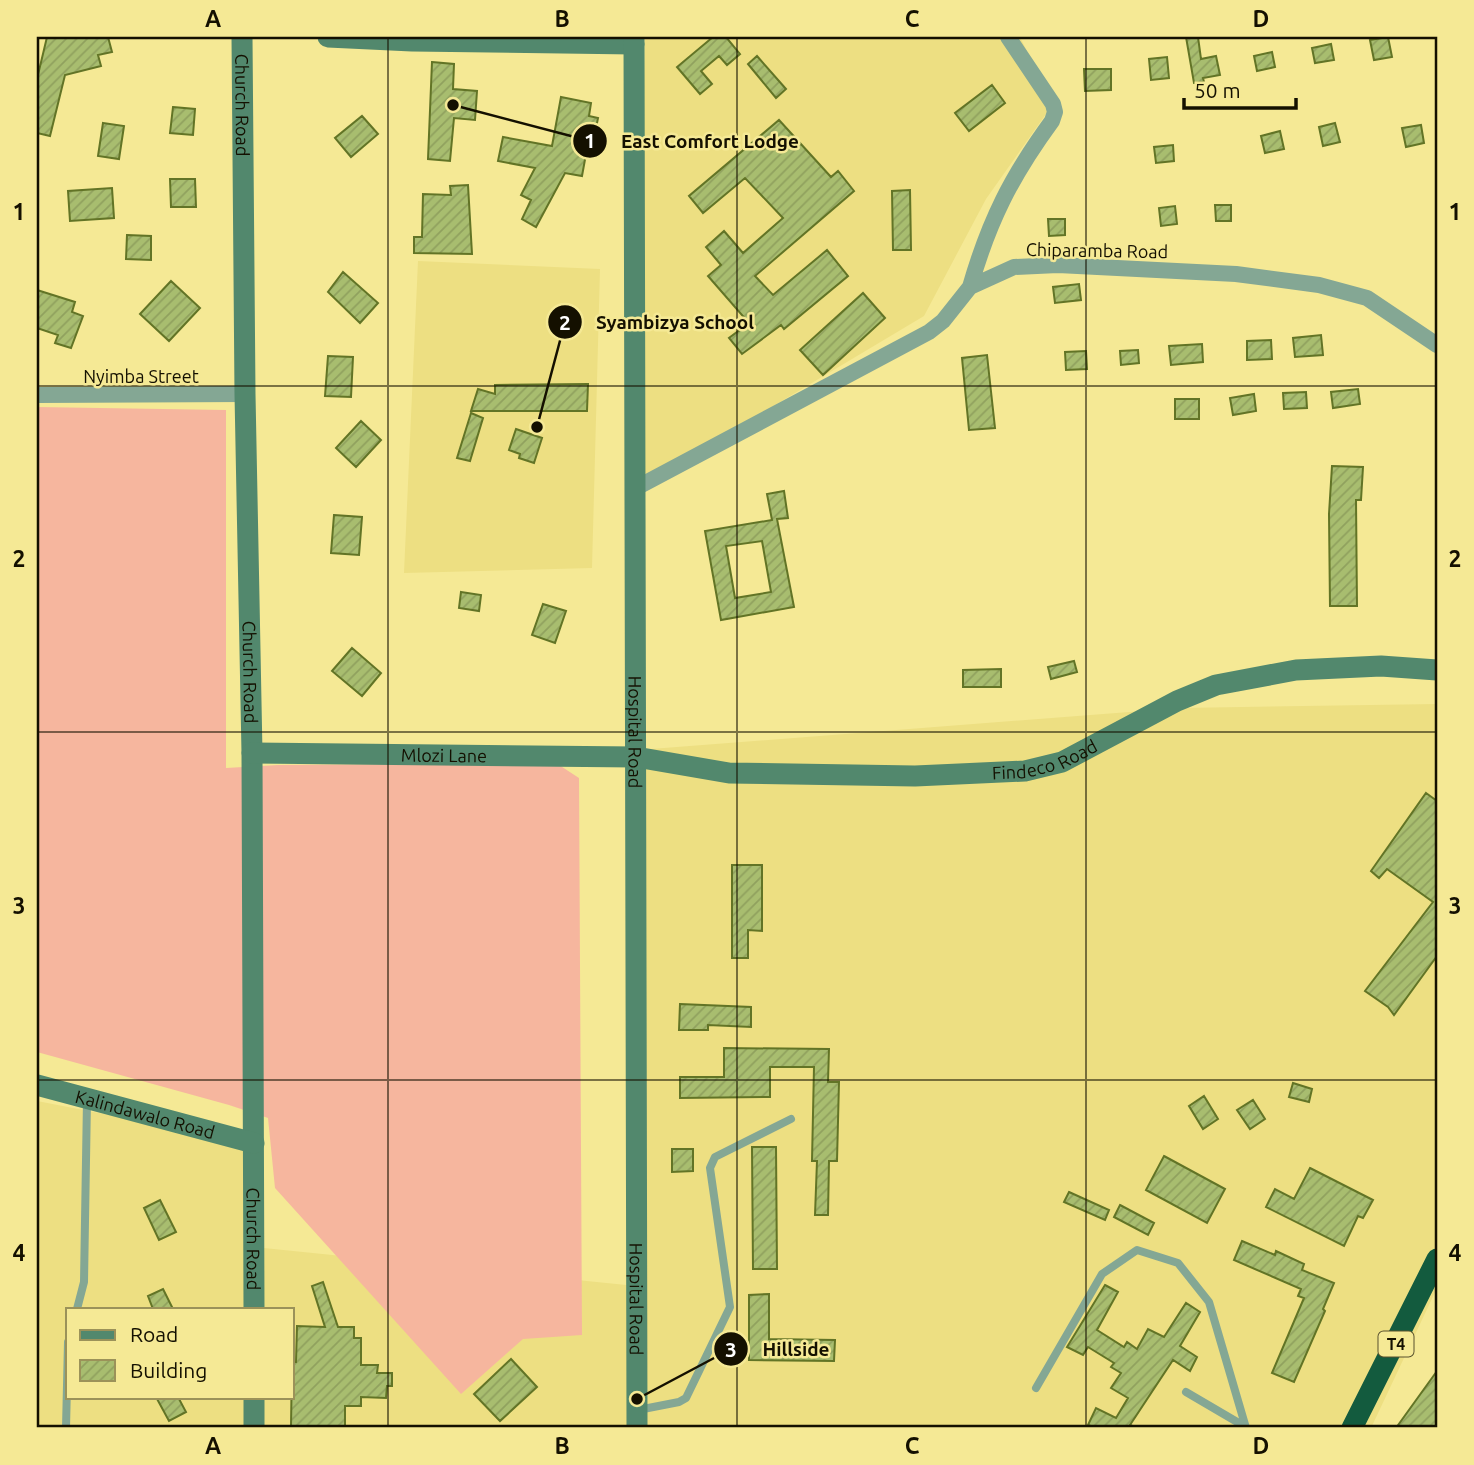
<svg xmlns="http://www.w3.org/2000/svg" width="1474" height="1465" viewBox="0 0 1474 1465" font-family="Ubuntu,sans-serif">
<defs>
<pattern id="building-hatch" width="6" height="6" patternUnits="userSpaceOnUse" patternTransform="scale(1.75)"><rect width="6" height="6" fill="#a8bd6f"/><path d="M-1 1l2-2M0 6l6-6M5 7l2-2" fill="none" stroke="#90a15e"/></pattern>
</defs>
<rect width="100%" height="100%" fill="#f5e995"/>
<path fill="#eddf82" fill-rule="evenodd" d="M645,37h375l33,67 -67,95 -62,117 -290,173z
M418,261l182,8 -8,299 -188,5z
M1437,704v584l-66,140h-1334v-327l217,42v104l382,39 2,-536 543,-42zM68,1309h224v88h-224z"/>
<path fill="#f6b69e" d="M37,407l189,3v358l52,-3 278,-2 23,15 3,557 -59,4 -62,55 -186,-206 -7,-70 -39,-13 -192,-53z"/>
<path fill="url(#building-hatch)" stroke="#627426" stroke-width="2" fill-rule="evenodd" d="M47,37h61l4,15 -14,3 3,11 -36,9 -15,61 -13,-3v-54z
M713,37h13l14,17 -13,11 -8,-9 -18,15 11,13 -12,10 -23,-27z
M1186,37h12l3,22 15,-3 4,19 -17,3 1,4 -10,1z
M1388,37l4,20 -18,3 -4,-20z
M1331,44l3,16 -19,3 -3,-15z
M1272,52l3,15 -18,4 -3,-15z
M757,56l29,33 -10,9 -28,-34z
M1167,57l2,21 -18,2 -2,-21z
M432,62l22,2 -1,25 24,2 -2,29 -21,-2 -4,43 -22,-2z
M1084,69h27v21l-26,1z
M992,85l13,18 -36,28 -14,-18z
M561,97l30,6 -2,13 9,2 -3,15 -5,-1 -8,44 -17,-3 -29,54 -14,-8 9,-19 -10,-5 14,-27 -37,-7 5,-24 49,9z
M173,107l22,2 -2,26 -23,-2z
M362,116l16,18 -27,23 -16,-19z
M779,120l52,57 7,-6 16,20 -99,85 18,19 54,-45 21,26 -64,53 -3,-4 -39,29 -13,-16 20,-15 -41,-47 13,-11 -15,-18 18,-16 19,22 40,-35 -38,-40 -42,35 -14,-17z
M103,123l21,3 -5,33 -21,-3z
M1335,123l5,19 -17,4 -4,-19z
M1421,125l3,18 -18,4 -4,-19z
M1280,131l4,18 -19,4 -4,-17z
M1173,145l1,16 -18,2 -2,-16z
M170,179h25l1,28h-25z
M468,185l4,69 -58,-1v-16h8l1,-43 28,1 -1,-9z
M112,188l2,30 -44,3 -2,-30z
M910,190l1,60h-18l-1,-59z
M1215,205h16v16h-15z
M1175,206l2,18 -16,2 -2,-18z
M1048,219h17v16l-16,1z
M127,235l24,1v24l-25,-1z
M343,272l35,31 -18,20 -32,-31z
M171,281l29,27 -31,33 -29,-27z
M1079,284l2,16 -26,3 -2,-16z
M37,290l38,12 -3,10 11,4 -12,32 -16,-5 3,-8 -21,-7z
M863,293l22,25 -62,57 -23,-25z
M1321,335l2,20 -28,2 -2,-19z
M1271,340l1,19 -25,1v-19z
M1202,344l1,18 -32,3 -2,-19z
M1138,350l1,13 -18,2 -1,-14z
M1086,351l1,18 -21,1 -1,-18z
M987,355l8,73 -26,2 -7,-72z
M328,356l25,1 -2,40 -26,-1z
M588,384l-1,27h-116l7,-22 17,5v-9z
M1358,389l2,15 -27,4 -2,-16z
M1306,392l1,16 -23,1 -1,-16z
M1254,394l2,17 -23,4 -3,-17z
M1175,399h24v20h-24z
M471,413l12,5 -13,43 -13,-3z
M361,421l20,19 -25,27 -20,-19z
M516,429l26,9 -8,25 -15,-5 1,-4 -11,-4z
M1332,466l31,1 -2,33h-5l1,106h-27l-1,-92z
M784,491l4,27 -11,1 17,88 -73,13 -16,-89 67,-11 -5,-26zM762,541l9,51 -36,6 -9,-52z
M334,515l28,2 -3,38 -28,-2z
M461,592l20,3 -2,16 -20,-3z
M543,604l23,7 -11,32 -23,-8z
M352,648l29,25 -19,23 -30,-25z
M1074,661l3,11 -26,7 -3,-12z
M1001,669v18h-38v-17z
M1426,793l11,8v155l-43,59 -6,-8 -23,-16 68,-89 -46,-33 -8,9 -8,-7z
M732,865h30v66l-14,-1v28h-16z
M680,1004l71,3v20l-43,-2v5h-29z
M724,1048l105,1 -1,33h11l-2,79h-8l-1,54h-13l2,-54h-5l2,-94h-44v30l-90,1v-21h44z
M1293,1083l19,6 -3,13 -20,-5z
M1204,1096l14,23 -15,10 -14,-23z
M1253,1100l12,19 -15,10 -13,-19z
M752,1147h24l1,122h-24z
M672,1149h21v22l-21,1z
M1164,1156l61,33 -18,34 -61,-33z
M1310,1168l63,32 -10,18 -5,-2 -14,30 -78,-39 9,-18 19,10z
M1069,1192l40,18 -4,10 -41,-18z
M160,1200l16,32 -17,8 -15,-32z
M1120,1205l34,18 -6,12 -34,-18z
M1242,1241l33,14 1,-4 28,13 -2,6 32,13 -11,26 2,2 -31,71 -22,-9 32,-75 -6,-2 3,-7 -67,-29z
M323,1282l15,45h16v11h7v27h17l-1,8h15v13h-5l-1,12 -25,-1v9h-16v21l-54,-1 1,-64h4l1,-36 28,1 -13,-41z
M1105,1285l13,7 -21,38 27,17 3,-5 10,7 11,-20 16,8 22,-34 14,9 -20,34 17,11 -7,14 -17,-11 -43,65 7,3h-41l-8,-3 8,-17 20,10 12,-20 -17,-10 10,-15 -10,-6 3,-4 -26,-16 -5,8 -16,-8z
M163,1289l10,20h-20l-5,-13z
M769,1294v45l66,1 -1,21 -85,-1v-65z
M511,1359l26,28 -37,34 -26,-27z
M1437,1371v57h-41z
M156,1397h22l8,15 -17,9z"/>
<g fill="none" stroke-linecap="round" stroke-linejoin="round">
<path stroke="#84a794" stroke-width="8" d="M77,1309l7,-27 3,-182
M1036,1388l66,-114 35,-24 41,13 31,39 37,126
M1186,1392l58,34
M638,1410l41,-8 7,-4 44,-91 -20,-139 5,-11 76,-38
M66,1428l2,-86"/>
<path stroke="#84a794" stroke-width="16" d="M970,287c19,-66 41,-110 82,-166l3,-9 -2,-8 -45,-67
M37,395l208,-1
M634,489l295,-157 14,-11 27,-34 44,-20 44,-2 178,9 83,11 48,13 70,47"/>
<g stroke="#52886d" stroke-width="21">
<path id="s1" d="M242,37l3,357 7,359 2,556"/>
<path d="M328,37l84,4 222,3"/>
<path id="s2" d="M634,37l3,1391"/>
<path id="s3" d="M252,753l384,4 93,16 186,3 110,-5 37,-9 115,-61 39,-16 80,-15 85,-4 56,4"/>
<path id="s4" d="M37,1085l217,58"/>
<path d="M254,1397v31"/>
</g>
<path stroke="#135b3e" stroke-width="21" d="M1352,1428l85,-169"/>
</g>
<path fill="none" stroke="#141000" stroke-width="2" stroke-opacity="0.55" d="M388,37v1391M737,37v1391M1086,37v1391M37,386h1400M37,732h1400M37,1080h1400"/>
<g text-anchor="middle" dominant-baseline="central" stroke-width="5" stroke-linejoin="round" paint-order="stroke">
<rect fill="#f5e995" stroke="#58512d" stroke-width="2" x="1378.5" y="1331.5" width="35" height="25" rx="5"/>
<g font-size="16" font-weight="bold" fill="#141000">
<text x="1396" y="1344">T4</text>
</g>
<g font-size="18" fill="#141000" stroke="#f5e995">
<text stroke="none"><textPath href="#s1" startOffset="68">Church Road</textPath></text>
<text transform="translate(1097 250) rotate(1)">Chiparamba Road</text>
<text x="141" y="376">Nyimba Street</text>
<text stroke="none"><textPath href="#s1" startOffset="635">Church Road</textPath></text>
<text stroke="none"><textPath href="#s2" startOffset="695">Hospital Road</textPath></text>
<text stroke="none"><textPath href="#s3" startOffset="192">Mlozi Lane</textPath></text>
<text stroke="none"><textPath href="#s3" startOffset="796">Findeco Road</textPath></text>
<text stroke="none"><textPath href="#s4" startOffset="112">Kalindawalo Road</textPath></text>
<text stroke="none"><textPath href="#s1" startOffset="1202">Church Road</textPath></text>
<text stroke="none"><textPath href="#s2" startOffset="1262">Hospital Road</textPath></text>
</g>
</g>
<path fill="none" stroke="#141000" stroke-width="2.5" d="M453 105L590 141M537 427L565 322M637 1399L731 1349"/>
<g fill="#141000" stroke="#f5e995" stroke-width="2.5">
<circle cx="453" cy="105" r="7"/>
<circle cx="537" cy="427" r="7"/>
<circle cx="637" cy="1399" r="7"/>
<circle cx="590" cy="141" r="18"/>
<circle cx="565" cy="322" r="18"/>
<circle cx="731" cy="1349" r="18"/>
</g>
<g font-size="21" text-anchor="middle" font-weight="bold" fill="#fff">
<text x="590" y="148">1</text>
<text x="565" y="330">2</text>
<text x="731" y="1357">3</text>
</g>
<g font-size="19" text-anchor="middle" font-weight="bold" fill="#141000" stroke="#f5e995" stroke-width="5" stroke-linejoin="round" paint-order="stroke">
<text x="710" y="148">East Comfort Lodge</text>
<text x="675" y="329">Syambizya School</text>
<text x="796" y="1356">Hillside</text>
</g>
<rect width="1474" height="1465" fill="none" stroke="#f5e995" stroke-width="77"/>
<rect x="66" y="1308" width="228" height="91" fill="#f5e995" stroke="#9b9259" stroke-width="2"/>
<rect x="80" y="1330" width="35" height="10" fill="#52886d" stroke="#9b9259" stroke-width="2"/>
<text x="130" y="1342" font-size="21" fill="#141000">Road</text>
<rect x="80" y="1360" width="35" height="21" fill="url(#building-hatch)" stroke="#9b9259" stroke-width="2"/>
<text x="130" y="1378" font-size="21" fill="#141000">Building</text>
<path d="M1184 98v10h112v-10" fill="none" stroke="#141000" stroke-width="3.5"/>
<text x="1194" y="98" font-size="21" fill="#141000" stroke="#f5e995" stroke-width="5" paint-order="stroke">50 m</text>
<rect x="38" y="38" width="1398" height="1388" fill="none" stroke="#141000" stroke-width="2.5"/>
<g font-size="23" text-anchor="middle" font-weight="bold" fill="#141000">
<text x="213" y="27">A</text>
<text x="562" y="27">B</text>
<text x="912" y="27">C</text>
<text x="1261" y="27">D</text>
<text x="19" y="220">1</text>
<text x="1455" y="220">1</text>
<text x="19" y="567">2</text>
<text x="1455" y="567">2</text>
<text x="19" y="914">3</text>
<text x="1455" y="914">3</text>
<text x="19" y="1261">4</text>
<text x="1455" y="1261">4</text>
<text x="213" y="1454">A</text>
<text x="562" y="1454">B</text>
<text x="912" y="1454">C</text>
<text x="1261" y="1454">D</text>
</g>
</svg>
